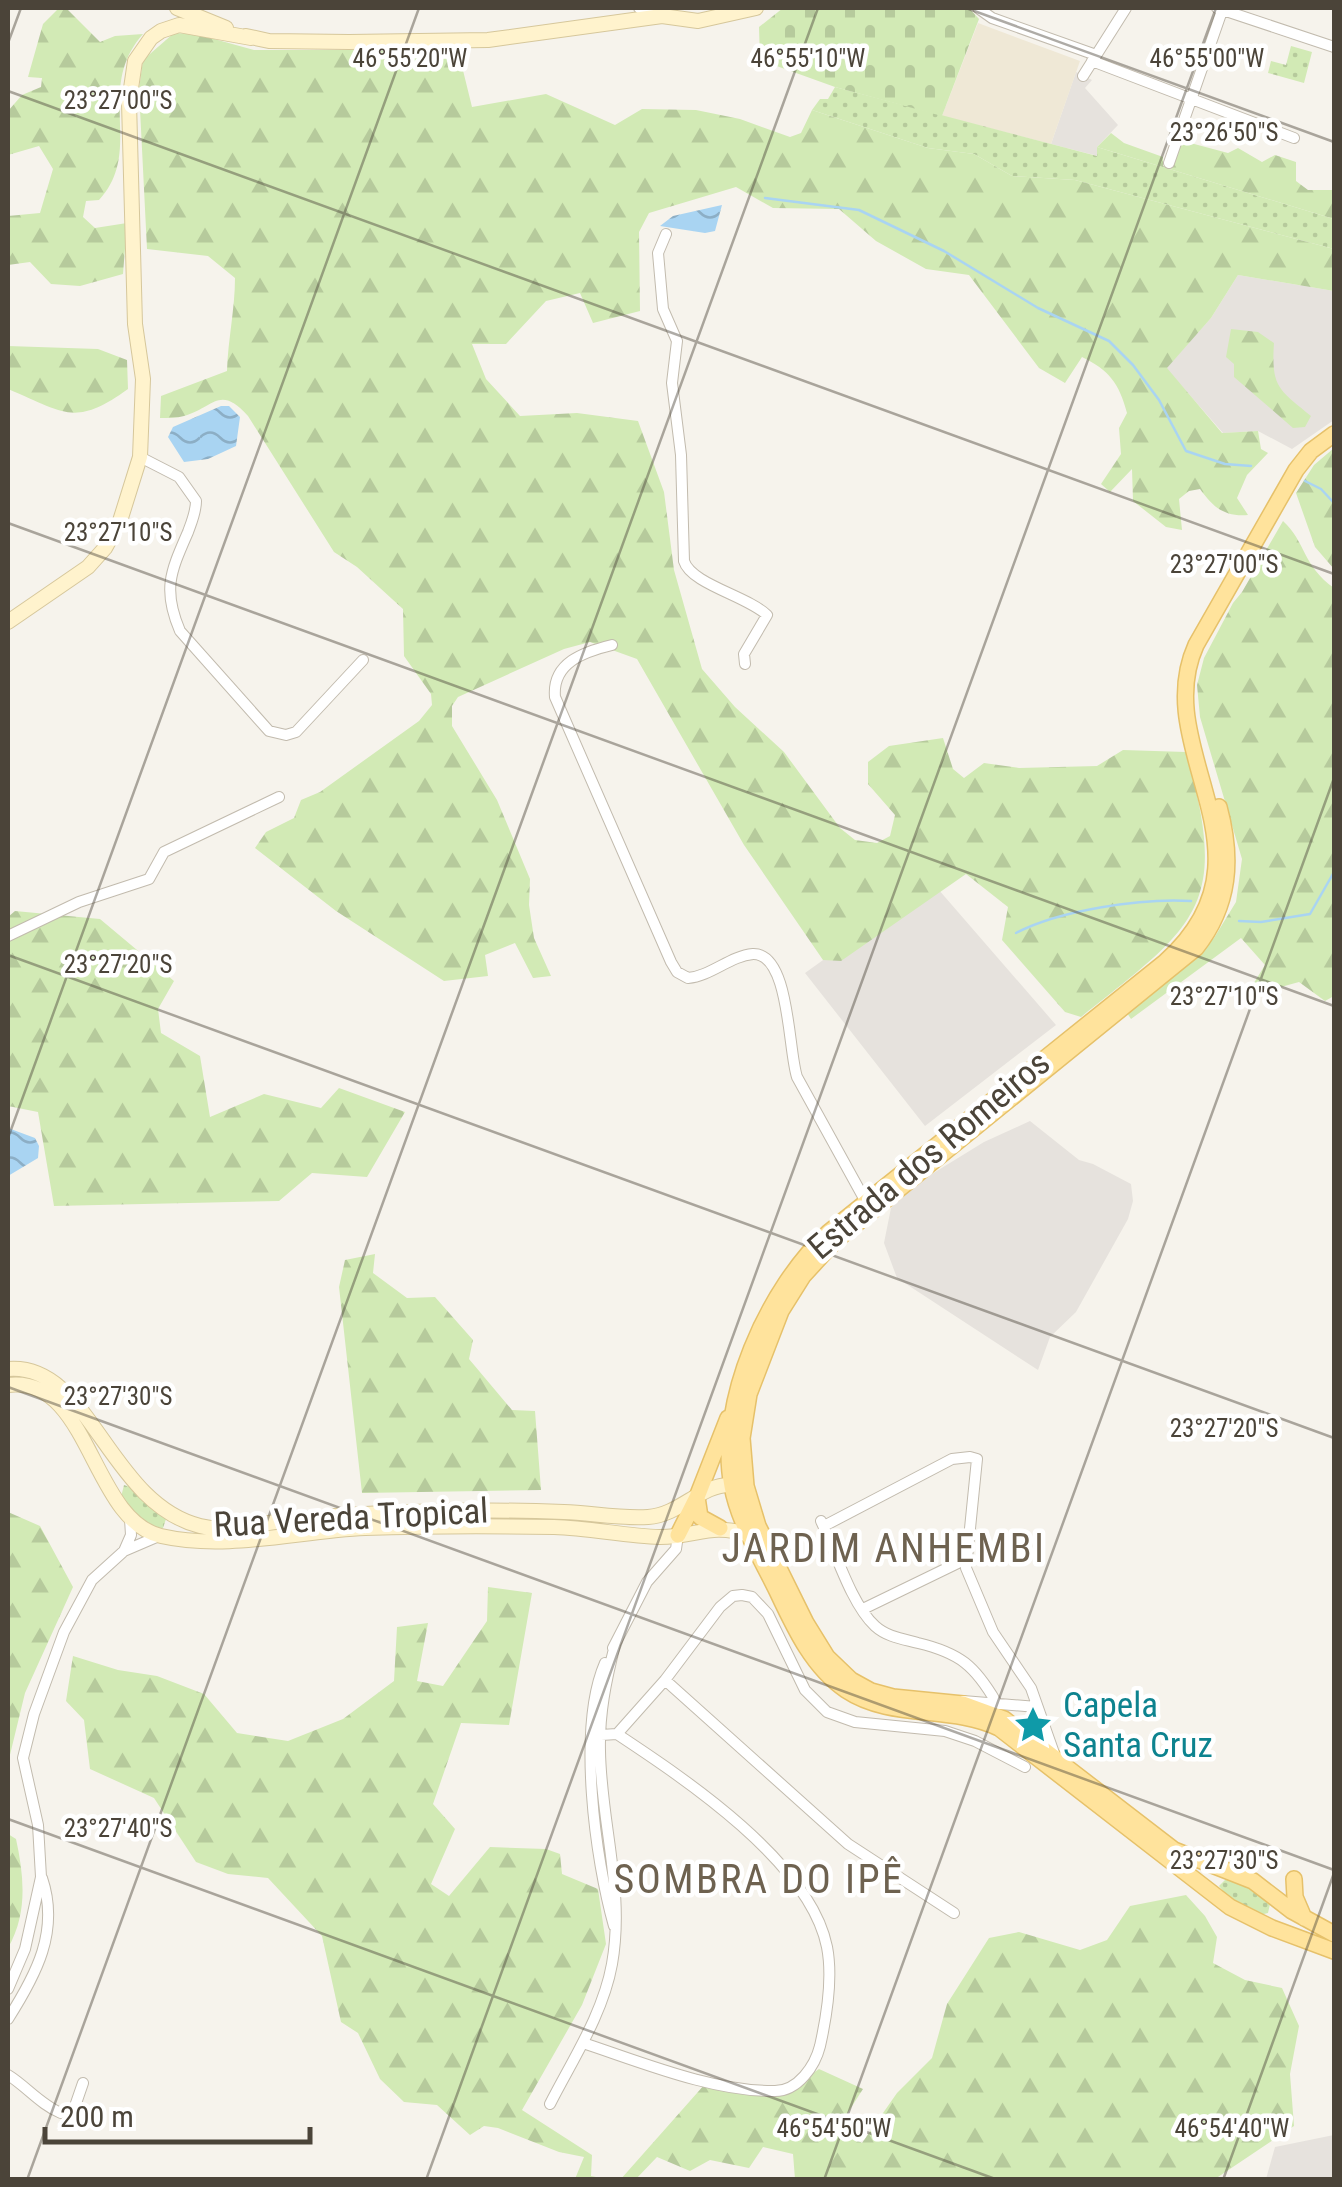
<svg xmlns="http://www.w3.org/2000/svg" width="1342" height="2187" viewBox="0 0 1342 2187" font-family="'Roboto Condensed',sans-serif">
<defs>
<pattern id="grass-dots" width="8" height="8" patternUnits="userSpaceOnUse" patternTransform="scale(2.5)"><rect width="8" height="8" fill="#d2eab5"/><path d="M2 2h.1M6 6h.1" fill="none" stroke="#b6ca9c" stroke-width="1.8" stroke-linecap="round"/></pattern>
<pattern id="forest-firs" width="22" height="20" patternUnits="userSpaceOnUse" patternTransform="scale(2.5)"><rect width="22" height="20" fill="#d2eab5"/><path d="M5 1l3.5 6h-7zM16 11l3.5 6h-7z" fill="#b6ca9c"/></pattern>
<pattern id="cemetery-stones" width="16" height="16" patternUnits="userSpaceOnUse" patternTransform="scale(2.5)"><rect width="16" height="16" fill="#d2eab5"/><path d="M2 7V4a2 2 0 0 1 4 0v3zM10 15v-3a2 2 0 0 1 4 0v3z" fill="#b6ca9c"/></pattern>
<pattern id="water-waves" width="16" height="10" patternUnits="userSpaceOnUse" patternTransform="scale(2.5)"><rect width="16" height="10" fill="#a9d4f2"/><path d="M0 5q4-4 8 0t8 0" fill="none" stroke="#8caec5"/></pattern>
</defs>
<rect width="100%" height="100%" fill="#f6f3ec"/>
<path fill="#e6e2dd" d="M1076,72l16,8 -7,8 33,37 -21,22 1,9 -47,-12z
M1238,275l96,16v129l-42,29 -34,-18 -35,2 -57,-65 45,-50z
M932,882l124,143 -131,101 -120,-153z
M1030,1121l49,39 14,4 38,20 2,17 -5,18 -52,93 -26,25 -12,33 -141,-92 -13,-35 7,-35 10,-15 83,-51z
M1334,2135v44h-68l9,-32z"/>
<path fill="#efe8d6" d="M978,23l102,38 -29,83 -109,-28z"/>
<path fill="url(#grass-dots)" d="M1291,46l21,6 -8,31 -36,-10 3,-12 15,4z
M835,87l262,69v-9l237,72v30l-259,-69 -63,-4 -38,-22 -46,-6 -116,-38 8,-11h8z
M124,1485l6,2 36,32 -3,9h-14l-28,-31z
M1227,1878c16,5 31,13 43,26l-2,9 -8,2 -29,-15 -12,-14z"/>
<path fill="url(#forest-firs)" d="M59,8h7l34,34 15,-6 28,-2c-49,55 2,116 -44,166l-13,1 -3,16 12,11 32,-5 -4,51 -43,12 -29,-2 -21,-22 -22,3v-49l32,-3 13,-44 -14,-23 -31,9v-44l14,-16 19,-8 1,-9 -14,-1 15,-53z
M174,33l22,1 58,16h204l14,57 74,-13 69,31 27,-16 54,1 44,9 50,18 11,-4 11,-23 116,38 46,6 38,22 63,4 259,69v42l-96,-16 -27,43 -44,50 55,65 36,-2 3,18 7,4 -21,22 -10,23 11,17c-24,2 -35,-8 -48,-26l-11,2 -10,8 3,31 -16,-3 -33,-26 -1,-32 -22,23 -9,-8 20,-30 -2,-26 8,-15c-8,-30 -18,-43 -45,-56l-17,26 -26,-15 -70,-93 -43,-6 -50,-28 -37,-32 -66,-1 -37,-21 -87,26 -10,19 1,79 -47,12 -13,-30 -34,8 -40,43h-34l14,35 34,37 57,-3 61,8 26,71 10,78 28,99 33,38 49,45 56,76 15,12 22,3 13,-7 5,-21 -27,-31v-22l21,-16 54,-8 10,31 11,9 20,-15 35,5 78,-2 26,-16 63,2c44,155 12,172 -105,265l-16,-5 -63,-72 6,-33 -42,-33 -125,87 -18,-1 -79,-115 -107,-186 -47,-17 -26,7 -106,48 -6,9v20l45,74 33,79 -1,26 5,33 17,38 -18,2 -18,-35 -30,12 3,21 -44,5 -108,-70 -81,-63 11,-16 28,-14 7,-18 19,-8 99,-71 13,-16 -1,-11 -27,-38 -1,-47 -46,-42 -23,-15 -86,-136c-29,-32 -34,-8 -64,0 -7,2 -16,2 -24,2l1,-22 66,-25c1,-32 8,-62 8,-93l-27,-22 -61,-7 -8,-160 4,-29z
M1111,133l13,10 39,14v9l8,3 12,-28 45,12 10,-5 24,14 13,-7 21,7v19l12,9h26v29l-237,-72z
M1231,329l27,3 16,11c-3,45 5,46 37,73l-6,11 -12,1 -59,-51v-13l-8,-7z
M8,346l90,3 29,11 1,29c-54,39 -64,23 -120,0z
M1334,448v121l-19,-22 -19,-54 18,-28z
M1283,521c23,21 19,44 51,67v408l-9,5 -26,-19 -40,11 -7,-7 13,-21 -24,-27 -110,81 -4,-6 87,-75 22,-36 6,-43 -42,-142 -3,-32 7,-27 29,-55 9,-11z
M15,911l85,8 74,62 -16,28 3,24 39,23 10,61 54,-23 57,14 18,-20 66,24 -38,65 -55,-4 -33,28 -225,5 -16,-94 -30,-6v-189z
M375,1254l-2,19 34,25 28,-1 38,43 -4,19 43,51 23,1 6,79 -179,3 -23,-206 6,-27z
M8,1512l32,14 33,61 -48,106 -17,70z
M488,1587l44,6 -23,132 -48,-2 -28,81 22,25 -24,55 18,12 41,-49 56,2 14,5 2,20 36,15 8,55 -24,61 -60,105 70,45 -1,21 15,3h-31l9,-22 -25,-5 -61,-24 -14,-2 -14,9 -33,-30 -33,-3 -24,-23 -22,-46 -17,-11 -19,-86 -54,-58 -40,-4 -32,-12 -42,-64 -64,-29 -6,-49 -18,-19 7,-45 45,14 39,6 47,18 33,39 51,8 55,-22 51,-38 3,-54 31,-4 -11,58 26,5 44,-65z
M8,1834l8,5c8,37 12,74 -8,109z
M1186,1895l19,21 12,21 -4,26 32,17 37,8 17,38 -9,48 4,52 -79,53h-420l-2,-25 -30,-7 -14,21 -39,-8 -20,11 -33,-14 -21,22 -16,1 85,-96 76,11 38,-26 44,20 -25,39 24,15 35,-50 35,-35 15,-54 42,-66 30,-6 61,18 27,-10 23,-34z"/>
<path fill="url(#cemetery-stones)" d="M783,8h186l10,11 -37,97 -107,-29 -75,-27 -1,-33z"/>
<path fill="url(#water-waves)" d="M722,205l-7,26 -10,2 -45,-7 13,-10z
M221,406h8l11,11 -4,29 -28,13 -24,3 -16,-25 5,-10z
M8,1128l27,10 4,8 -1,12 -30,18z"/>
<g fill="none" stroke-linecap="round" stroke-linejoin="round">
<path stroke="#a9d4f2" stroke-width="2.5" d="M765,198l94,12 85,41 94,57 71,33 24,24 26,35 27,51 39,13 26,2
M1305,481l16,8 13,14
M1239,921l22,1 49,-8 24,-42
M1016,933c44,-23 126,-35 175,-32"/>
<g stroke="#c2bbae" stroke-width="12">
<path id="street" d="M639,8l22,8
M978,8l14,10 104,37
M1217,8l117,39
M1092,61l202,77
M1083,76l43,-68
M1169,163l54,-155
M666,234l-8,19 5,56 14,32 -5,42 9,72 3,106c7,23 63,35 83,54l-23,39 1,10
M140,457l39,20 17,24c0,11 -4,20 -8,31 -17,39 -26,57 -8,99l89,100 17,4 10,-3 67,-72
M612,645c-29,7 -60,18 -57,52l116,265 6,10 11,6c23,-2 42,-22 65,-24 37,-1 35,96 44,123l69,125
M8,936l71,-34 70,-23 15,-27 115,-55
M821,1521c14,29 30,83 54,105 12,11 28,13 43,17 42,10 57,23 78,59
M824,1526l128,-67 18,-2 7,2 -11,109 27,64 38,56 24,68
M124,1551l7,-16 -1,-16
M863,1609l101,-49
M613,1648l34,-66 29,-33 2,-14
M605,1663c-28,64 -10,196 9,263
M665,1680l183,164 106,69
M963,1701l74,6
M601,1735l16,-1 48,-54 55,-73 13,-11 9,-1 10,2 16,17 37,76 22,22 28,10 90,9 30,10 50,26
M8,1989l17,-40 16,-72 -3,-52 -15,-67 11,-44 30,-82 28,-52 32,-29 35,-15
M8,2019c28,-44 52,-88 34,-141
M583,2043c58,19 130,49 192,48 23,0 40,-25 45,-45 7,-31 13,-68 7,-99 -17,-85 -142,-168 -210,-213
M8,2075c18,11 33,30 53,38l13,-4 9,-26
M550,2104c23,-45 53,-90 62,-140 13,-73 -11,-141 -12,-213 -1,-37 6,-71 15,-106"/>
</g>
<g stroke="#d6c79b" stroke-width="16">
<path id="secondary" d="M177,8l49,20
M246,36l23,5 80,1 139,-2 174,-24 36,5 58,-13
M8,622l80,-55 17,-19 15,-27 20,-64 3,-78 -8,-55 -6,-222 6,-41 16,-23 10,-7 18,-6 72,13
M8,1369c82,-7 100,134 192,157 27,7 55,-2 83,-5 42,-5 86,-8 129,-9 51,-2 101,-2 152,0 27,1 57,7 84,5 32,-2 53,-33 83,-32
M8,1385c82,-10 83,135 153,151 66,15 137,-5 204,-8 63,-2 126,-2 189,-1 36,1 71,9 106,10 38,0 49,-15 90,-2"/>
</g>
<g stroke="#e6c16a" stroke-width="18">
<path id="primary" d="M1334,434l-23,17 -15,19 -100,175c-48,106 90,209 -31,317l-336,270c-61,55 -113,171 -97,254 7,37 29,72 45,105 17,36 35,76 69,99 45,30 104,15 153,38l231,179 42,21 62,23
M1219,807c14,52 11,98 -23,141l-361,293 -32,35 -22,35 -32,83 -7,44 4,48 12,40 48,97 21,34 24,23 20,11 22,6 70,7 41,15 170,131 79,31 39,30 42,23
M697,1497l3,20 20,11
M678,1535l19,-38 31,-79
M1294,1879l1,18 9,21"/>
</g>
<use href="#street" stroke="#fff" stroke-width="10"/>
<use href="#secondary" stroke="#fff3cd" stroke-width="14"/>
<use href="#primary" stroke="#ffe39c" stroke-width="15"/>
</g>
<path fill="none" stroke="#4b4439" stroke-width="2.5" stroke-opacity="0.45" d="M966,8l368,134M8,43l13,-35M8,91l1326,483M8,523l1326,483M8,955l1326,483M8,1138l411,-1130M8,1387l1326,483M8,1819l990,361M27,2180l791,-2172M426,2180l790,-2172M824,2180l510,-1402M1223,2180l111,-307"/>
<defs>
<g id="sight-bare" transform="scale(3)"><path d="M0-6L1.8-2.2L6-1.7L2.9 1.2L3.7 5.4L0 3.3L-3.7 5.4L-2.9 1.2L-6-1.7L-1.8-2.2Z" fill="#0f9aa8" stroke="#fff" stroke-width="2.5" paint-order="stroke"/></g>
</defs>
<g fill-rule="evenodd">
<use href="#sight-bare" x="1033" y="1725"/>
</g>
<g text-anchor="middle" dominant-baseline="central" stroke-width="9" stroke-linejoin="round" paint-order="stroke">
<g font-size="35" fill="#4b4439" stroke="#fff">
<text transform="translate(929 1155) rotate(-40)">Estrada dos Romeiros</text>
<text transform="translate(351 1518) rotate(-3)">Rua Vereda Tropical</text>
</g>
<g font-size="35" fill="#0d838f" stroke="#fff" text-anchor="start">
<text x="1063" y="1705">Capela<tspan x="1063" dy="40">Santa Cruz</tspan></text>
</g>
<g font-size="40" letter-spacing="2.5" fill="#6e6250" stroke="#fff">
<text x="884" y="1548">JARDIM ANHEMBI</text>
<text x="759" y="1879">SOMBRA DO IPÊ</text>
</g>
</g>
<g font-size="25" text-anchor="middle" fill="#4b4439" stroke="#fff" stroke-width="9" stroke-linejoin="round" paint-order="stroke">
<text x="410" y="67">46°55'20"W</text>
<text x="808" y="67">46°55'10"W</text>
<text x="1207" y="67">46°55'00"W</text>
<text x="118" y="109">23°27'00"S</text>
<text x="1224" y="141">23°26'50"S</text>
<text x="118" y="541">23°27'10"S</text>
<text x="1224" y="573">23°27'00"S</text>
<text x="118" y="973">23°27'20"S</text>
<text x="1224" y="1005">23°27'10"S</text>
<text x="118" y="1405">23°27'30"S</text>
<text x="1224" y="1437">23°27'20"S</text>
<text x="118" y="1837">23°27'40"S</text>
<text x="1224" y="1869">23°27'30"S</text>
<text x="834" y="2137">46°54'50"W</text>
<text x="1232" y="2137">46°54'40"W</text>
</g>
<rect width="1342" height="2187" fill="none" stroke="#4b4439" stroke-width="20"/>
<path d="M45 2127v15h265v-15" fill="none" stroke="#4b4439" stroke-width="5"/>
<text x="60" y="2127" font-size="30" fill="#4b4439" stroke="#ffffff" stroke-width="8" paint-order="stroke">200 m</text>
</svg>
